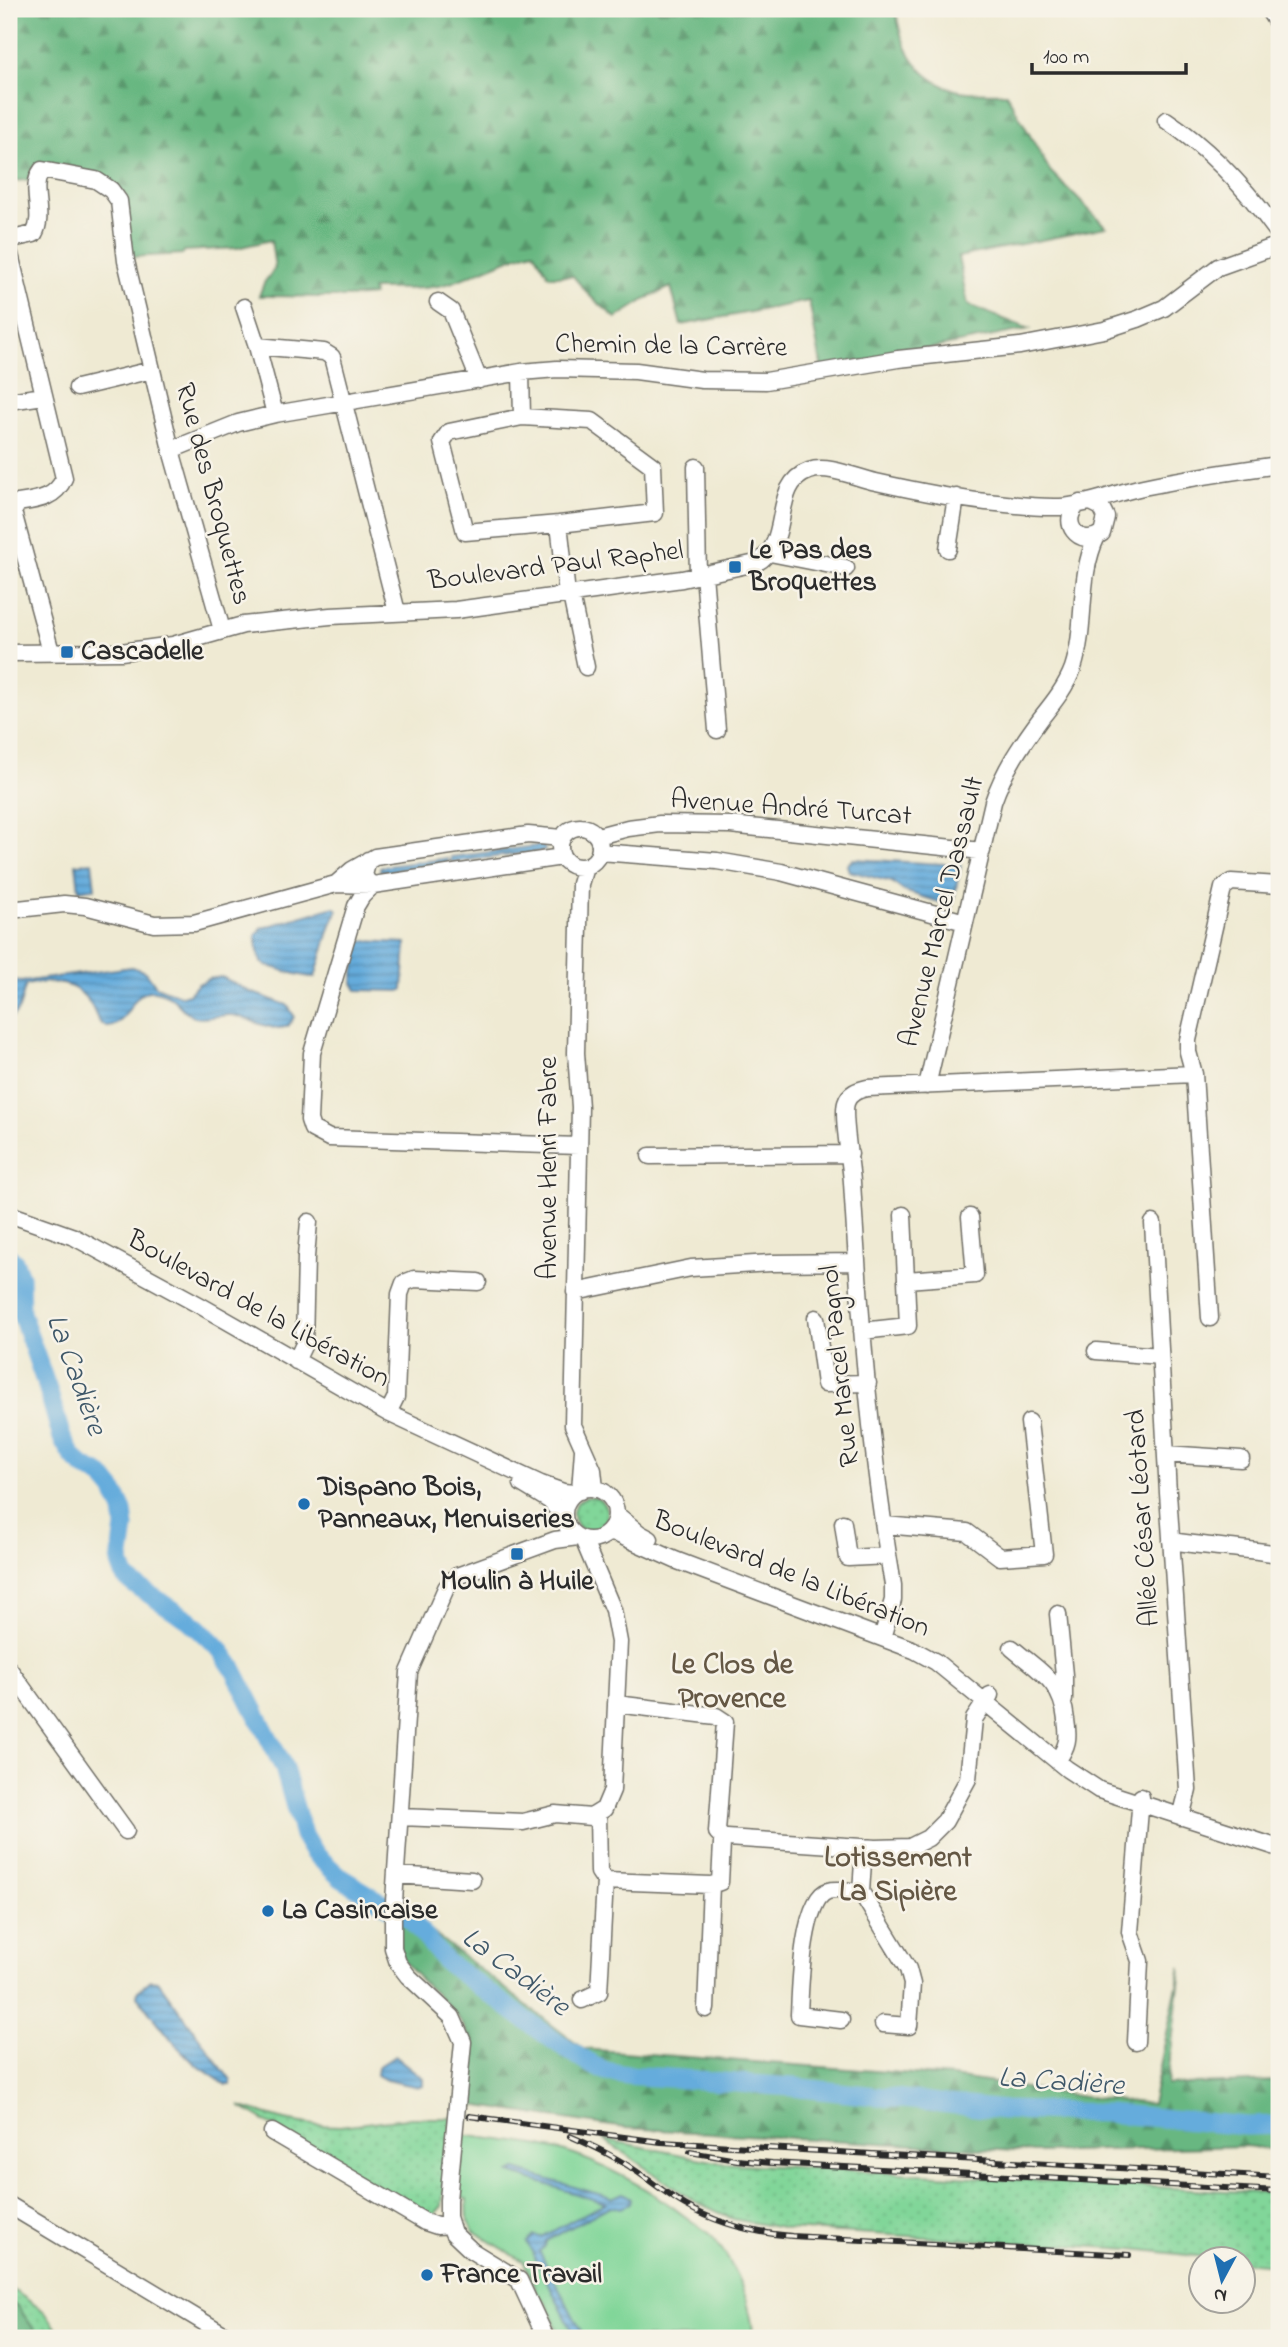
<svg xmlns="http://www.w3.org/2000/svg" width="1288" height="2347" viewBox="0 0 1288 2347" font-family="'Indie Flower',sans-serif">
<defs>
<pattern id="grass-dots" width="8" height="8" patternUnits="userSpaceOnUse" patternTransform="scale(1.75)"><rect width="8" height="8" fill="#81d699"/><path d="M2 2h.1M6 6h.1" fill="none" stroke="#70b884" stroke-width="1.8" stroke-linecap="round"/></pattern>
<pattern id="forest-firs" width="22" height="20" patternUnits="userSpaceOnUse" patternTransform="scale(1.75)"><rect width="22" height="20" fill="#68b781"/><path d="M5 1l3.5 6h-7zM16 11l3.5 6h-7z" fill="#56956a"/></pattern>
<pattern id="water-rules" width="6" height="5" patternUnits="userSpaceOnUse" patternTransform="scale(1.75)"><rect width="6" height="5" fill="#65acdc"/><path d="M0 2.5h6" fill="none" stroke="#538cb3"/></pattern>
</defs>
<rect width="100%" height="100%" fill="#f7f3e8"/>
<filter id="ink" filterUnits="userSpaceOnUse"><feTurbulence type="fractalNoise" baseFrequency=".0143" numOctaves="2"/><feDisplacementMap in="SourceGraphic" scale="14" xChannelSelector="R" yChannelSelector="G"/><feConvolveMatrix kernelMatrix="1 2 1 2 8 2 1 2 1" color-interpolation-filters="sRGB"/></filter>
<filter id="wash" filterUnits="userSpaceOnUse"><feTurbulence type="fractalNoise" baseFrequency=".00686" numOctaves="4" result="noise"/><feDisplacementMap in="SourceGraphic" scale="28" xChannelSelector="R" yChannelSelector="G"/><feGaussianBlur stdDeviation="1.57" result="paint"/><feColorMatrix in="noise" values="0 0 0 0 0 0 0 0 0 0 0 0 0 0 0 0 0 1.4 0 .05"/><feComposite in="paint" operator="in"/></filter>
<g filter="url(#wash)">
<rect width="100%" height="100%" fill="#efead3"/>
<path fill="url(#grass-dots)" stroke="#568062" stroke-width="2" d="M573 1514a17 17 0 1 1 34 0a17 17 0 1 1-34 0Z
M239,2106l45,14 30,5 26,1 67,-8h44l-9,88 -9,10 -14,-3z
M603,2139l119,24 557,31v48l-3,23 -33,-3 -1,-2 -19,-1 -90,-10 -346,-20 -54,-10 -37,-17z
M9,2287l36,25 18,26h-23l-22,-31 -9,-6z"/>
<path fill="url(#forest-firs)" stroke="#4a7156" stroke-width="2" d="M9,9h887c3,33 19,65 51,78 17,8 41,5 59,6l44,78 56,56 -148,30 10,48 61,24 -207,41 -13,-69 -128,24 -10,-38 -20,9 -35,22 -25,-21 -18,-21h-24l-15,-25c-28,7 -53,21 -81,31 -24,9 -55,6 -81,7l1,6c-38,5 -75,0 -114,1l5,-13 11,-15 -4,-28 -34,8 -53,3 -1,3 -52,3 -6,-63 -19,-14 -14,-7 -56,-9 -8,16 -19,1z
M406,1912l177,137 370,28 124,19 75,8 29,-137 -14,118 112,-4v70l-33,-5 -212,6 -409,-24 -160,-24 4,-65c-12,-41 -64,-58 -70,-93 -2,-9 0,-19 1,-28z
M9,2301l9,6 22,31h-31z"/>
<path fill="#81d699" stroke="#568062" stroke-width="2" d="M464,2135c31,5 65,7 95,15 48,14 92,40 131,70 8,6 19,12 25,20 20,25 38,66 38,98h-192l-15,-36 -7,-6 -15,-34 -50,-31 -6,-9 -1,-23 -11,-2z"/>
<path fill="url(#water-rules)" stroke="#486c84" stroke-width="2" d="M544,845l1,6 -94,11v-5z
M447,858l1,5 -68,9v-5z
M853,859l108,6 -9,41 -48,-15 -12,-9 -43,-11 -2,-6z
M92,862l3,26 -16,2 -3,-26z
M334,907l4,3 -7,14 -16,53c-7,1 -49,-10 -53,-15 -5,-6 -5,-19 -6,-27l6,-7z
M362,941l44,2 -3,46 -3,2 -43,-1 -4,-7 4,-36z
M132,967l14,5 10,14 25,10 8,-2 9,-10 11,-5 13,-2 28,15 37,13 7,11c-8,27 -45,0 -62,-1 -12,-1 -25,5 -37,2 -15,-5 -18,-22 -40,-26 -25,-4 -25,35 -48,36 -11,-4 -10,-13 -16,-22 -14,-24 -39,-26 -65,-20 -6,13 -3,26 -17,34v-41l12,4z
M151,1980l7,1 73,100v4h-5l-32,-22 -18,-18 -39,-49 1,-5z
M395,2056l28,22v8l-4,1 -33,-7 -9,-5 1,-8z
M516,2170l96,28 11,-5 8,5 -1,6 -10,4 -10,-2 -64,35 -1,6 -6,4 46,87h-9l-49,-96 7,-6 8,1 63,-34 -95,-30z"/>
<g fill="none" stroke-linecap="round" stroke-linejoin="round">
<path stroke="#65acdc" stroke-width="19" d="M9,1257l6,6 5,13 1,37 27,77 14,48 11,19 11,10 18,9 11,13 10,22 2,16 -5,36 5,14 10,8 54,35 30,28 14,20 51,100 19,67 10,17 28,26 70,42 35,42 110,80 36,23 14,6 21,4 166,12 211,23 103,3 139,13 33,-1"/>
</g>
</g>
<g filter="url(#ink)">
<g fill="none" stroke-linecap="round" stroke-linejoin="round">
<g stroke="#706e66" stroke-width="19">
<path id="minor" d="M1268,9l11,17
M1166,120c45,30 82,71 113,114
M9,247l3,-8 22,-5c12,-20 -6,-45 8,-64l54,10 15,10 8,11 7,60 26,109 19,80 51,180
M9,250l55,228c-8,20 -26,22 -46,25l-5,9 38,140
M438,302l13,9 28,69
M244,307l13,39
M521,372l1,45 70,4 61,45 2,47 -96,11 8,70
M77,388l75,-18
M9,401l35,-5
M275,414l-18,-68 67,6 8,5 65,255
M522,417l-73,15 -7,10 23,90 94,-8
M171,450l67,-27 37,-9 246,-42 36,-3 79,2 66,9 64,1 132,-22 122,-13 84,-16 34,-11 26,-11 54,-41 61,-22
M696,467l2,109
M1080,503c-23,17 -1,47 22,30l4,-16 -5,-10 -10,-5
M948,549l8,-52
M770,553l76,15
M704,574l13,156
M571,595l15,72
M9,653l112,-1 52,-7 70,-20 87,-9 126,-6 226,-31 74,-16c38,-20 13,-78 53,-92 20,-7 47,7 67,11 36,8 73,16 110,20 24,2 50,6 74,5 30,-2 54,-14 83,-20 44,-9 91,-16 136,-22
M560 847a20 20 0 1 1 40 0a20 20 0 1 1-40 0Z
M598,836l30,-8 32,-4 70,1 252,26
M600,852l117,9 64,11 184,50
M368,860l-4,15 4,7 5,3 -11,11 -6,10 -44,147 -3,67 3,9 17,9 250,8
M585,867l-5,17 -4,169 4,54 -7,318 20,45 2,19
M336,884l16,-14 23,-13 153,-22 34,3
M9,910l55,-6 21,2 69,18 40,-1 142,-39 37,1 189,-28
M927,1086l66,-284c11,-32 28,-57 48,-84 12,-15 25,-31 32,-50 14,-42 4,-91 24,-132
M650,1156l200,-2
M9,1214l65,23 127,69 187,107 153,71 22,8 12,1
M903,1215l3,65
M1153,1223l15,270 20,297 -7,27
M575,1292l116,-24 80,-5 86,-1
M816,1318l9,66 43,-1
M1210,1318l-16,-244 -6,-22v-12l35,-152 8,-6 48,3
M862,1331l46,-5 -2,-46 69,-5 -5,-58
M1096,1351l64,5
M296,1361l8,-17 2,-87 3,-35
M388,1413l8,-16 4,-103 4,-11 10,-4 64,3
M1166,1454l75,5
M522,1484l28,17 14,16
M564 1514a26 26 0 1 1 52 0a26 26 0 1 1-52 0Z
M580,1491l3,-41
M616,1514l23,19 11,6
M843,1523l5,35 40,-2
M884,1525l83,7 33,25 44,-3 -15,-132
M608,1533l9,1 58,26 239,90 22,12 131,107 32,21 180,58
M1171,1541c37,6 72,7 108,13
M1058,1614l6,61v25
M882,1638l11,-38v-15c-23,-133 -33,-268 -41,-403 -1,-18 -10,-66 -6,-79 3,-10 12,-13 21,-15l327,-14
M1012,1648c28,24 50,33 54,72 3,18 2,26 -9,41
M9,1669l117,162
M616,1704l100,12 9,6 -8,110 8,8 -3,3 -2,39 -9,3 -5,124
M400,1817l123,5 32,-8 36,3 13,-8 8,-19 7,-148 -6,-32 -30,-71
M725,1840l2,-2 149,10 34,-1 18,-9 17,-17 23,-42 6,-60 16,-24
M864,1847l-3,45 47,77 4,15 -3,42 -26,-2
M396,1875l76,5
M605,1881l106,4
M582,2000l17,-8 6,-111 -6,-9 -1,-59
M841,2020l-42,-5c1,-23 3,-117 29,-124 9,-3 24,1 33,1
M1136,2042l4,-81 -10,-29 11,-135
M272,2132l153,90 12,4 13,-1
M9,2205l221,133
M546,2338l-27,-58 -47,-29 -19,-18 -5,-16v-17l15,-158 -11,-25 -44,-41 -10,-13 -5,-15v-31l16,-245 37,-84 11,-12 98,-36 23,-3"/>
</g>
<use href="#minor" stroke="#fff" stroke-width="16"/>
<g stroke="#2b2b2b" stroke-width="6">
<path id="rail" d="M469,2116l192,26 618,35
M570,2136c23,10 45,20 66,35 16,11 32,24 49,34 33,19 69,28 107,31l337,19
M690,2152l47,8 35,3 507,28"/>
</g>
<use href="#rail" stroke="#f7f3e8" stroke-width="3.5" stroke-dasharray="10" stroke-linecap="butt"/>
</g>
</g>
<g fill="#1f6fb2" stroke="#f7f3e8" stroke-width="2.5">
<rect x="728" y="560" width="14" height="14" rx="3.5"/>
<rect x="60" y="645" width="14" height="14" rx="3.5"/>
<circle cx="304" cy="1504" r="7"/>
<rect x="510" y="1547" width="14" height="14" rx="3.5"/>
<circle cx="268" cy="1911" r="7"/>
<circle cx="427" cy="2275" r="7"/>
</g>
<g text-anchor="middle" dominant-baseline="central" stroke-width="5" stroke-linejoin="round" paint-order="stroke">
<g font-size="28" fill="#2b2b2b" stroke="#f7f3e8">
<text transform="translate(671 347) rotate(1)">Chemin de la Carrère</text>
<text transform="translate(212 494) rotate(75)">Rue des Broquettes</text>
<text transform="translate(556 567) rotate(-7)">Boulevard Paul Raphel</text>
<text transform="translate(791 809) rotate(4)">Avenue André Turcat</text>
<text transform="translate(943 912) rotate(-76)">Avenue Marcel Dassault</text>
<text transform="translate(549 1168) rotate(-90)">Avenue Henri Fabre</text>
<text transform="translate(258 1310) rotate(29)">Boulevard de la Libération</text>
<text transform="translate(841 1366) rotate(-96)">Rue Marcel Pagnol</text>
<text transform="translate(1144 1518) rotate(-94)">Allée César Léotard</text>
<text transform="translate(791 1575) rotate(22)">Boulevard de la Libération</text>
</g>
<g font-size="28" font-weight="bold" fill="#2b2b2b" stroke="#f7f3e8" text-anchor="start">
<text x="749" y="551">Le Pas des<tspan x="749" dy="32">Broquettes</tspan></text>
<text x="81" y="652">Cascadelle</text>
<text x="318" y="1488">Dispano Bois,<tspan x="318" dy="32">Panneaux, Menuiseries</tspan></text>
<text x="517" y="1582" text-anchor="middle">Moulin à Huile</text>
<text x="282" y="1911">La Casincaise</text>
<text x="441" y="2275">France Travail</text>
</g>
<g font-size="30" font-style="italic" fill="#3f5869" stroke="#f7f3e8">
<text transform="translate(75 1375) rotate(70)">La Cadière</text>
<text transform="translate(515 1973) rotate(37)">La Cadière</text>
<text transform="translate(1061 2083) rotate(4)">La Cadière</text>
</g>
<g font-size="30" font-weight="bold" fill="#645744" stroke="#f7f3e8">
<text x="732" y="1666">Le Clos de<tspan x="732" dy="34">Provence</tspan></text>
<text x="898" y="1859">Lotissement<tspan x="898" dy="34">La Sipière</tspan></text>
</g>
</g>
<rect width="1288" height="2347" fill="none" stroke="#f7f3e8" stroke-width="35"/>
<g transform="translate(1222 2280) rotate(187)"><circle r="33" fill="#f7f3e8" stroke="#a5a39c" stroke-width="2"/>
<path d="M0-5L12 26L0 18L-12 26Z" fill="#1f6fb2"/>
<text y="-10" font-size="19" font-weight="bold" text-anchor="middle" fill="#2b2b2b">N</text>
</g>
<path d="M1032 63v10h154v-10" fill="none" stroke="#2b2b2b" stroke-width="3.5"/>
<text x="1043" y="63" font-size="21" fill="#2b2b2b" stroke="#f7f3e8" stroke-width="5" paint-order="stroke">100 m</text>
</svg>
